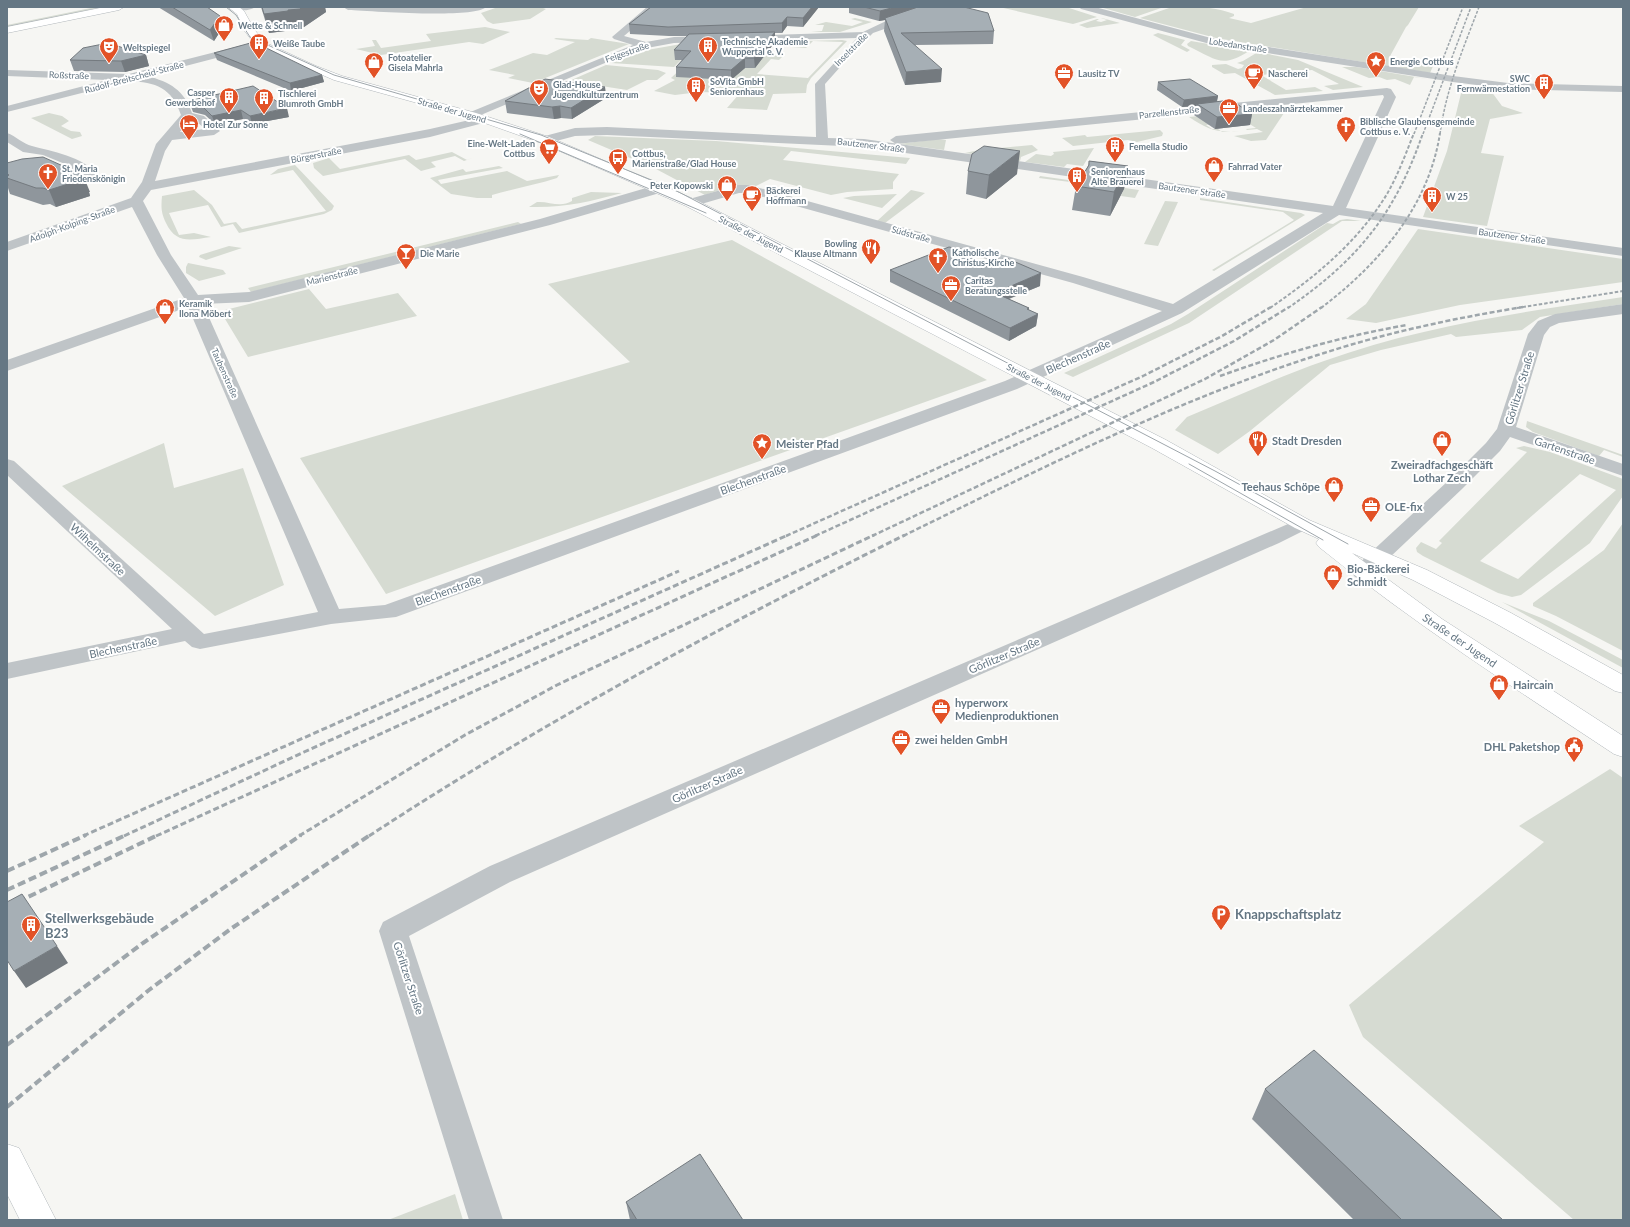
<svg xmlns="http://www.w3.org/2000/svg" width="1630" height="1227" viewBox="0 0 1630 1227" font-family="Lato,sans-serif">
<rect width="100%" height="100%" fill="#f6f6f3"/>
<path fill="#d6dbd2" fill-rule="evenodd" d="M96,7h7l-96,21v-3z
M498,7h42l6,2 -16,10 -37,5 -6,-3 -6,-8z
M999,7h67l31,10 -24,7z
M1100,7h64l-29,10z
M1172,7c21,0 42,-1 62,7v2l-5,2 22,5 56,-16h112l-11,18 -2,2 -17,31 45,6 -4,9 -214,-35 -76,-20z
M855,18l17,4 -32,10h-29l11,-1 2,-6h-9l11,-3 26,4 11,-4 -12,-3z
M1101,18h1l18,5 -33,5 -8,-3 18,-6h2l-3,2 5,1 6,-2z
M485,27l25,5 -27,12 -14,-2 -88,13 -25,-6 19,-3 -3,-6h4l5,8 50,-7 -5,-7z
M1158,33l27,7 -4,5 9,5 -3,2 -34,-17z
M556,38l32,2 3,-2 38,6 -96,39 -25,-5 7,-3 -26,-5 44,-17 14,2 28,-13 -21,-3z
M842,40l5,1 -36,37 -4,7 -1,8 -33,1 -6,16 -40,-2 13,-15 -41,-1 -24,3 -21,-4 21,-11 -4,-2 18,-17 37,-9 57,4 -4,4 -8,-1 -14,15 51,4 35,-36 -30,-1 -7,7 -43,-3 3,-3z
M1191,41l58,10c-28,18 -33,8 -61,-5l-1,-2z
M687,43l-12,17h6l-7,7 -63,-4 36,-13z
M1258,52l40,8 65,27 -30,3 -9,-4 15,-2 -27,-14 -51,5 25,15 29,-3 8,4 -48,4 -40,-22 -11,1 -12,-7v-2l14,-1 12,5 4,-1 2,-3 -7,-2 6,-2z
M606,65l52,5 8,3 -9,7h-10l-20,10 -58,-9z
M1342,67h14l72,12 -14,-2 -4,8 -15,-6 -8,1 -8,-3 -10,1z
M1463,85l15,2 -1,4h14l11,15 21,7 -33,6 -9,34 23,3 -17,70 -64,-9 24,-66z
M1282,108l4,2 -20,30 -15,1 -17,-5 29,-4 -6,-3 -10,1 -1,-1 10,-1 -16,-10 -34,7 6,4h6l4,3 18,-1c-24,2 -31,-1 -51,-14z
M49,113l13,3 7,5 -8,5 10,5 9,1 2,4 -10,3 -41,-21z
M1160,130l3,3 -1,3 -25,6 -9,-2 -55,6 -11,-8 23,-3 2,2z
M595,136l121,5 194,17 -4,6 -115,-13 -8,9 116,14 -6,8v7l-46,3 -16,3 -61,-16 -16,8h-25l-24,8 -49,-26 -68,-29z
M938,139l8,1 -2,10 -45,-6z
M1032,145l6,5 -17,7 -1,4 -55,-8 14,-3z
M1094,148l-11,18 -16,-2 -3,3 -39,-5 11,-8 15,2 3,-2 -1,-2z
M452,152l15,8 8,-3 -11,4 -9,-5 -24,6 5,5 -15,4 -16,-12 -82,17 -9,-8 -1,-5 16,-5 11,11 69,-14 7,5z
M295,165l39,41 -2,4 -8,4 -85,19 -6,-9 -12,3 -13,-22 -39,8 10,22 15,-2 17,4c-21,3 -35,7 -45,-14 -5,-10 -5,-16 -4,-27l32,-6 18,15 12,19 12,-2 6,7 84,-18 -33,-41 -23,5 8,-6z
M499,166l4,2 -65,12 3,4 66,-13 20,10 32,-6 -2,3c-22,7 -44,11 -65,17v3h-15l-26,-4 -21,-16 33,-9 3,3z
M1040,176l99,14 -4,8 -14,-2 3,-7 -85,-11z
M911,190l14,3 -40,30 -8,-2z
M591,192l31,1c-35,9 -57,15 -93,14l8,-5c12,-1 23,6 35,-1v-3z
M897,194l-15,14 -39,-10 11,-2z
M1200,198l101,15 4,2 -91,56 -2,-1 82,-50 -11,-8 -83,-12z
M1165,201l13,1 -20,44 -14,-2z
M1347,219l14,2h-19l-153,102 -116,54 -9,-4 107,-49 17,-10 139,-91 6,1 7,-4z
M518,222l3,2 -270,68 -3,-4z
M1418,229l205,30v23l-163,23 -84,18 -30,-4 20,-15z
M732,240l255,140 -601,214 -86,-136 330,-96 -82,-78z
M229,246l13,2 -36,12 -7,-3 1,-2z
M188,263l35,7 3,4 -27,7 -13,-8v-6z
M309,289l17,20 72,-16 19,23 -169,41 -26,-43 3,-4z
M1623,297v7l-83,13 -18,13 -66,7 -5,-3 -70,16 -51,15 -80,66 -32,23 -43,-24 12,-13c46,-19 91,-40 137,-56 96,-35 199,-49 299,-64z
M1527,421l96,34v2l-19,-7 -5,6 -66,-24 -7,-5z
M164,443l10,45 69,-20 41,117 -69,31 -153,-130z
M1524,446l26,6 73,27v17l-33,47 -69,52 -9,2 -14,-4 -75,-37 -6,-4 -1,-4 5,-6 15,7 6,-6 -3,-2 88,-89 -11,-4zM1580,474l36,16 -98,89 -38,-18z
M1623,523v128l-67,-35 -23,-10v-3l71,-53z
M1502,602l47,19 74,39v8z
M1610,769l13,9v442h-49l-211,-183 -14,-32 195,-163 -25,-16z
M455,1194l8,26h-75z"/>
<g fill="none" stroke-linecap="round" stroke-linejoin="round">
<g stroke="#b2b8bc" stroke-width="1">
<path id="secondary" d="M105,7h19l-5,3 -112,23v-6z
M228,7h11l5,4 10,18 10,13 52,24 26,10 134,37 73,24 147,63 470,240 143,80 118,50 84,43 112,62v18l-8,-2 -120,-68 -82,-43 -61,-27 90,66 181,117v21l-9,-3c-100,-66 -201,-131 -295,-207l-3,-4 3,-4 -24,-11 -143,-80 -466,-242 -145,-63 -73,-26 -134,-37 -78,-34 -12,-16 -7,-16z
M7,1144l12,4 37,72h-36l-13,-26z"/>
</g>
<path fill="#bfc4c7" fill-rule="evenodd" d="M232,7h23c-5,4 -16,4 -22,3z
M343,7h143c-12,12 -116,4 -138,3z
M647,7h11l-34,29 22,6 28,-5 39,-1 5,3 -5,3 -39,1 -38,7 -160,67 -4,1 -6,-3 2,-2 165,-68 -19,-6 -2,-2z
M932,7h15l-74,26 -23,23 -25,28 3,54 36,1 469,67 51,-109 -1,-2 -487,49 -6,-4 6,-4 491,-48 4,1 5,8 -50,111 277,40v8l-284,-41 -157,98 -165,76 -621,228 -65,7 -131,25 -8,-2 -7,-6 -178,38v-16l165,-34 -165,-154v-16l7,2 190,173 114,-22 -130,-305 -181,64v-11l177,-62 -27,-43 -25,-48 -125,44v-9l124,-44 11,-16 14,-38 25,-29c-9,-27 -25,-33 -52,-34l-122,31v-6l100,-26 -100,-4v-6l122,4 114,-29 4,1 1,2 -1,2 -100,26c23,6 37,14 45,37l12,3 16,15 -6,4 -42,5 -7,11 -10,30 275,-52 57,-13 6,3 -2,2 -61,16 -279,53 -8,11 28,54 27,40 51,-3 291,-73 113,-33 5,-1 7,4 -2,3 -113,33 -301,77 -46,2 136,305 46,-4 620,-224 157,-70 -89,-28 -324,-90h-10l-48,14 -5,-1 -2,-3 2,-3 52,-15h11l334,92 90,27 150,-91 -459,-66 -257,-12 -32,1 -30,8 -6,-4 2,-3 34,-9 32,-1 209,10 -1,-53 42,-46 -112,3 -3,-1 -2,-2 2,-2 121,-4 21,-10zM190,119l6,2 9,8 -25,3z
M1079,7h16l116,31 242,38 55,7 115,3v6l-115,-3 -55,-7 -243,-38 -129,-35z
M7,133c9,3 16,11 25,13 18,5 53,11 64,28l-1,3h-10l-20,-13 -22,-9 -20,-3 -16,-10z
M1623,304v10l-64,9 -9,4 -6,8 -28,92 107,37v12l-113,-39 -10,14 -38,38 -93,88 -7,2 -7,-2 -4,-5 4,-5 93,-86 38,-38 11,-14 31,-95 10,-13 17,-7z
M1302,518l7,2 3,4 -3,4 -30,15 -769,339 -101,54 94,284h-34l-90,-289 4,-9 107,-56z"/>
<use href="#secondary" fill="#fff" fill-rule="evenodd"/>
<path stroke="#9ea6ab" stroke-width="1" d="M226,7l10,8 14,22 84,38 207,60 130,53 544,283 133,73
M520,134l186,79
M1189,464l134,76"/>
<path stroke="#9ea6ab" stroke-width="1.5" stroke-dasharray="3 1.5" stroke-linecap="butt" d="M1414,134l49,-127
M1423,134l48,-127
M1440,134c6,-45 23,-85 39,-127"/>
<path stroke="#9ea6ab" stroke-width="2" stroke-dasharray="3.5 2" stroke-linecap="butt" d="M1270,308c45,-31 88,-66 117,-114 11,-19 19,-41 27,-61
M1288,308c71,-49 107,-94 135,-175
M1321,308c58,-44 108,-102 119,-175
M1517,308l106,-17"/>
<path stroke="#9ea6ab" stroke-width="2.5" stroke-dasharray="5 2.5" stroke-linecap="butt" d="M1220,376c61,-22 123,-40 187,-51
M786,536l357,-160 79,-40 49,-29
M815,536l339,-154 80,-41 55,-34
M872,536l333,-157 69,-39 48,-33
M903,536c137,-67 275,-137 421,-183 65,-21 132,-35 199,-46"/>
<path stroke="#9ea6ab" stroke-width="3" stroke-dasharray="6 3" stroke-linecap="butt" d="M83,836l596,-265
M124,836l180,-84 484,-217
M156,836l662,-301
M299,836l166,-101 92,-50 317,-150
M369,836c171,-112 352,-210 536,-301"/>
<path stroke="#9ea6ab" stroke-width="4" stroke-dasharray="8 4" stroke-linecap="butt" d="M7,871l79,-36
M7,890l119,-55
M7,907l151,-72
M7,1045l136,-102 158,-108
M7,1107l142,-117 83,-62 138,-93"/>
</g>
<path fill="#8f969c" d="M158,7h49l16,20 -9,14z
M261,7h64l1,5 -22,15 -11,2v1l-24,3z
M772,7h47l-16,20 -16,-1 -5,7h-7v9l-20,26h-10l-14,12 -55,-3v-10l6,-7h-7l-1,-10 14,-14h-19l-39,-2 -1,-10z
M849,7h115l30,24 -1,13 -78,1 26,37 -36,3 -21,-54 1,-11 -6,1 -30,-8z
M214,53l108,22 2,7 -33,9 -74,-31z
M146,55l3,11 -24,6 -51,-1 -4,-11z
M1158,82l60,14 -1,6 35,12 -2,11 -35,4 -21,-14 2,-9 -14,1 -25,-17z
M605,87l1,11 -34,21 -11,-1 -7,1 -47,-6 -2,-12z
M189,101l100,16 -37,7 -9,-5 -28,5 -10,-9 -12,-3z
M1089,161l39,5 -4,23 -14,27 -38,-6 4,-24 12,-20z
M7,163l83,29h-1l1,4 -34,11 -6,-3 -7,1 -33,-11 -2,-6h-1z
M968,171l49,3 -31,25 -20,-5z
M981,268l59,18 -31,13 20,9v2l9,4 -2,12 -27,15 -119,-59v-12z
M1265,1089l238,131h-149l-102,-101z
M626,1202l117,18h-113z"/>
<path fill="#747a7f" d="M302,7h23l1,5 -22,15 -11,2v1l-24,3 -5,-19z
M812,7h7l-16,20v-9z
M895,7h28l-38,11v2l-6,1 1,-10z
M220,16l3,11 -9,14 -4,-11z
M787,17v9l-5,7v-10z
M775,32v10l-20,26 -1,-10z
M146,55l3,11 -24,6 -4,-11z
M745,58v10l-14,12v-10z
M942,69l-1,13 -36,3 1,-13z
M322,75l2,7 -33,9 -1,-8z
M605,87l1,11 -34,21 -1,-11z
M1218,96l-2,8h-19l-1,2 -14,1 2,-7z
M560,106l1,12 -7,1 -2,-12z
M287,108l2,9 -37,7 -2,-8z
M241,110l2,9 -28,5 -3,-8z
M1252,114l-2,11 -35,4 2,-12z
M1020,151l-3,23 -31,25 3,-24z
M1128,166l-4,23 -14,27 4,-24z
M83,175l7,17h-1l1,4 -34,11 -7,-17 29,-13z
M1041,273l-1,13 -47,19 2,-12z
M1029,308l-1,11 10,-5 -2,12 -27,15 1,-13 17,-19z
M57,946l11,17 -42,25 -12,-17z"/>
<path fill="#a6afb5" stroke="#747a7f" d="M172,7h35l13,9 -10,14z
M262,7h40l-2,2 -12,1v1l-24,3z
M651,7h161l-9,11 -16,-1 -5,6 -114,4 -39,-3z
M864,7h31l-15,4z
M918,7h46l24,6 6,18 -93,2 41,36 -36,3 -21,-54z
M775,32l-21,26h-9l-14,12 -55,-3 15,-16 -17,-1 15,-16z
M254,42l68,33 -32,8 -76,-30z
M103,44h8l35,11 -25,6 -51,-1 13,-12z
M545,79l60,8 -34,21 -11,-2 -8,1 -47,-6z
M1190,79l28,17 -34,4 -26,-18z
M253,86l34,22 -37,8 -9,-6 -29,6 -10,-10 -12,-3 -1,-2z
M1231,100l21,14 -35,3 -20,-13z
M984,146l36,5 -31,24 -21,-4 4,-17z
M43,157l40,18 -5,2 6,2 -35,11 -6,-2h-7l-29,-10v-2l2,-1 -2,-1v-11l15,-4z
M1089,161l39,5 -14,26 -38,-6 13,-21z
M949,247l21,4 11,17 25,-10 35,15 -46,20 34,15 -2,1 11,5 -28,14 -120,-58z
M22,894l35,52 -43,25 -7,-11v-58z
M1314,1050l189,170h-101l-137,-131z
M700,1154l43,66h-106l-11,-18z"/>
<defs>
<g id="shop-pin" transform="scale(1)"><path d="M0 17L-7.5 6A9.5 9.5 0 1 1 7.5 6Z" fill="#e25227" stroke="#fff"/><path d="M-5-2.5h2.3a2.7 3.5 0 0 1 5.4 0H5L5.5 6h-11ZM-1.5-2.5h3a1.5 2.3 0 0 0-3 0Z" fill="#fff"/></g>
<g id="building-pin" transform="scale(1)"><path d="M0 17L-7.5 6A9.5 9.5 0 1 1 7.5 6Z" fill="#e25227" stroke="#fff"/><path d="M-4-6H4V6H1V3H-1V6H-4ZM-2.5-4.3h1.7v1.8h-1.7ZM.8-4.3h1.7v1.8H.8ZM-2.5-1h1.7V.8h-1.7ZM.8-1h1.7V.8H.8Z" fill="#fff"/></g>
<g id="theatre-pin" transform="scale(1)"><path d="M0 17L-7.5 6A9.5 9.5 0 1 1 7.5 6Z" fill="#e25227" stroke="#fff"/><path d="M-5-5.5Q0-4 5-5.5V0Q5 5 0 6Q-5 5-5 0ZM-3.3-2.5H-1v1.5H-3.3ZM1-2.5H3.3v1.5H1ZM-2.8 1Q0 5.5 2.8 1Z" fill="#fff"/></g>
<g id="sight-pin" transform="scale(1)"><path d="M0 17L-7.5 6A9.5 9.5 0 1 1 7.5 6Z" fill="#e25227" stroke="#fff"/><path d="M0-6L1.8-2.2L6-1.7L2.9 1.2L3.7 5.4L0 3.3L-3.7 5.4L-2.9 1.2L-6-1.7L-1.8-2.2Z" fill="#fff"/></g>
<g id="office-pin" transform="scale(1)"><path d="M0 17L-7.5 6A9.5 9.5 0 1 1 7.5 6Z" fill="#e25227" stroke="#fff"/><path d="M-6-3h4V-5.5h4V-3h4V5H-6ZM-1-4.5V-3h2v-1.5ZM-6 0V1H6V0Z" fill="#fff"/></g>
<g id="cafe-pin" transform="scale(1)"><path d="M0 17L-7.5 6A9.5 9.5 0 1 1 7.5 6Z" fill="#e25227" stroke="#fff"/><path d="M-5.5-4.5H6V0H3Q3 3.5 0 3.5H-2.5Q-5.5 3.5-5.5 0ZM3-3.2v2h1.7v-2ZM-6 4.5H4V6H-6Z" fill="#fff"/></g>
<g id="hotel-pin" transform="scale(1)"><path d="M0 17L-7.5 6A9.5 9.5 0 1 1 7.5 6Z" fill="#e25227" stroke="#fff"/><path d="M-6-4.5h1.5V1H6V5H4.5V3h-9V5H-6ZM-4 0a1.8 1.8 0 1 1 3.6 0ZM.5 0V-2.5h3Q6-2.5 6 0Z" fill="#fff"/></g>
<g id="church-pin" transform="scale(1)"><path d="M0 17L-7.5 6A9.5 9.5 0 1 1 7.5 6Z" fill="#e25227" stroke="#fff"/><path d="M-1.2-6h2.4v3.5h3.3v2.4h-3.3V6h-2.4V-.1h-3.3v-2.4h3.3Z" fill="#fff"/></g>
<g id="supermarket-pin" transform="scale(1)"><path d="M0 17L-7.5 6A9.5 9.5 0 1 1 7.5 6Z" fill="#e25227" stroke="#fff"/><path d="M-6-5.5h2.5l.6 2H6L4.5 2H-2.5L-4.4-4H-6ZM-1.5 3.2a1.3 1.3 0 1 0 .1 0ZM3 3.2a1.3 1.3 0 1 0 .1 0Z" fill="#fff"/></g>
<g id="bus-pin" transform="scale(1)"><path d="M0 17L-7.5 6A9.5 9.5 0 1 1 7.5 6Z" fill="#e25227" stroke="#fff"/><path d="M-5-6H5V4H4V6H2V4H-2V6H-4V4H-5ZM-3.5-4V0h7V-4ZM-3.5 1.2v1.5H-2V1.2ZM2 1.2v1.5H3.5V1.2Z" fill="#fff"/></g>
<g id="restaurant-pin" transform="scale(1)"><path d="M0 17L-7.5 6A9.5 9.5 0 1 1 7.5 6Z" fill="#e25227" stroke="#fff"/><path d="M-5-6h1v4h1v-4h1v4h1v-4h1v5L-1.5 .5V6h-2V.5L-5-1ZM5-6V6H3V1.5H1.5Q1.5-4 5-6Z" fill="#fff"/></g>
<g id="bar-pin" transform="scale(1)"><path d="M0 17L-7.5 6A9.5 9.5 0 1 1 7.5 6Z" fill="#e25227" stroke="#fff"/><path d="M-6-5H6L.8 .8V4.5H3.5V6h-7V4.5H-.8V.8Z" fill="#fff"/></g>
<g id="civic-pin" transform="scale(1)"><path d="M0 17L-7.5 6A9.5 9.5 0 1 1 7.5 6Z" fill="#e25227" stroke="#fff"/><path d="M-.6-6.5H3V-4.5H.6V-3L4-1V1h2V6H-6V1h2V-1L-.6-3ZM-1.2 2.5V6h2.4V2.5Z" fill="#fff"/></g>
<g id="parking-pin" transform="scale(1)"><path d="M0 17L-7.5 6A9.5 9.5 0 1 1 7.5 6Z" fill="#e25227" stroke="#fff"/><path d="M-3.5-5.5H1a3.5 3.5 0 0 1 0 7H-1V5.5H-3.5ZM-1-3.4V-.6H.8a1.4 1.4 0 0 0 0-2.8Z" fill="#fff"/></g>
</defs>
<g fill-rule="evenodd">
<use href="#shop-pin" x="224" y="25"/>
<use href="#building-pin" x="259" y="43"/>
<use href="#building-pin" x="708" y="46"/>
<use href="#theatre-pin" x="109" y="47"/>
<use href="#sight-pin" x="1376" y="61"/>
<use href="#shop-pin" x="374" y="62"/>
<use href="#office-pin" x="1064" y="73"/>
<use href="#cafe-pin" x="1254" y="73"/>
<use href="#building-pin" x="1544" y="83"/>
<use href="#building-pin" x="696" y="86"/>
<use href="#theatre-pin" x="539" y="89"/>
<use href="#building-pin" x="229" y="97"/>
<use href="#building-pin" x="264" y="98"/>
<use href="#office-pin" x="1229" y="108"/>
<use href="#hotel-pin" x="189" y="124"/>
<use href="#church-pin" x="1346" y="126"/>
<use href="#building-pin" x="1115" y="146"/>
<use href="#supermarket-pin" x="549" y="148"/>
<use href="#bus-pin" x="618" y="158"/>
<use href="#shop-pin" x="1214" y="166"/>
<use href="#church-pin" x="48" y="173"/>
<use href="#building-pin" x="1077" y="176"/>
<use href="#shop-pin" x="727" y="185"/>
<use href="#cafe-pin" x="752" y="195"/>
<use href="#building-pin" x="1432" y="196"/>
<use href="#restaurant-pin" x="871" y="248"/>
<use href="#bar-pin" x="406" y="253"/>
<use href="#church-pin" x="938" y="257"/>
<use href="#office-pin" x="951" y="285"/>
<use href="#shop-pin" x="165" y="308"/>
<use href="#restaurant-pin" x="1258" y="440"/>
<use href="#shop-pin" x="1442" y="440"/>
<use href="#sight-pin" x="762" y="443"/>
<use href="#shop-pin" x="1334" y="486"/>
<use href="#office-pin" x="1371" y="506"/>
<use href="#shop-pin" x="1333" y="574"/>
<use href="#shop-pin" x="1499" y="684"/>
<use href="#office-pin" x="941" y="708"/>
<use href="#office-pin" x="901" y="739"/>
<use href="#civic-pin" x="1574" y="746"/>
<use href="#parking-pin" x="1221" y="914"/>
<use href="#building-pin" x="31" y="925"/>
</g>
<g text-anchor="middle" dominant-baseline="central" stroke-width="4" stroke-linejoin="round" paint-order="stroke">
<g font-size="9" font-weight="bold" fill="#657784" stroke="#fff" text-anchor="start">
<text x="238" y="25">Wette &amp; Schnell</text>
<text x="722" y="41">Technische Akademie<tspan x="722" dy="10">Wuppertal e. V.</tspan></text>
<text x="273" y="43">Weiße Taube</text>
<text x="123" y="47">Weltspiegel</text>
<text x="388" y="57">Fotoatelier<tspan x="388" dy="10">Gisela Mahrla</tspan></text>
<text x="1390" y="61">Energie Cottbus</text>
<text x="1078" y="73">Lausitz TV</text>
<text x="1268" y="73">Nascherei</text>
<text x="1530" y="78" text-anchor="end">SWC<tspan x="1530" dy="10">Fernwärmestation</tspan></text>
<text x="710" y="81">SoVita GmbH<tspan x="710" dy="10">Seniorenhaus</tspan></text>
<text x="553" y="84">Glad-House<tspan x="553" dy="10">Jugendkulturzentrum</tspan></text>
<text x="215" y="92" text-anchor="end">Casper<tspan x="215" dy="10">Gewerbehof</tspan></text>
<text x="278" y="93">Tischlerei<tspan x="278" dy="10">Blumroth GmbH</tspan></text>
<text x="1243" y="108">Landeszahnärztekammer</text>
<text x="1360" y="121">Biblische Glaubensgemeinde<tspan x="1360" dy="10">Cottbus e. V.</tspan></text>
<text x="203" y="124">Hotel Zur Sonne</text>
<text x="535" y="143" text-anchor="end">Eine-Welt-Laden<tspan x="535" dy="10">Cottbus</tspan></text>
<text x="1129" y="146">Femella Studio</text>
<text x="632" y="153">Cottbus,<tspan x="632" dy="10">Marienstraße/Glad House</tspan></text>
<text x="1228" y="166">Fahrrad Vater</text>
<text x="62" y="168">St. Maria<tspan x="62" dy="10">Friedenskönigin</tspan></text>
<text x="1091" y="171">Seniorenhaus<tspan x="1091" dy="10">Alte Brauerei</tspan></text>
<text x="713" y="185" text-anchor="end">Peter Kopowski</text>
<text x="766" y="190">Bäckerei<tspan x="766" dy="10">Hoffmann</tspan></text>
<text x="1446" y="196">W 25</text>
<text x="857" y="243" text-anchor="end">Bowling<tspan x="857" dy="10">Klause Altmann</tspan></text>
<text x="952" y="252">Katholische<tspan x="952" dy="10">Christus-Kirche</tspan></text>
<text x="420" y="253">Die Marie</text>
<text x="965" y="280">Caritas<tspan x="965" dy="10">Beratungsstelle</tspan></text>
<text x="179" y="303">Keramik<tspan x="179" dy="10">Ilona Möbert</tspan></text>
</g>
<g font-size="9" fill="#657784" stroke="#fff">
<text transform="translate(1238 45) rotate(9)">Lobedanstraße</text>
<text transform="translate(851 49) rotate(-45)">Inselstraße</text>
<text transform="translate(627 52) rotate(-19)">Feigestraße</text>
<text transform="translate(69 75) rotate(2)">Roßstraße</text>
<text transform="translate(134 77) rotate(-15)">Rudolf-Breitscheid-Straße</text>
<text transform="translate(452 110) rotate(16)">Straße der Jugend</text>
<text transform="translate(1169 112) rotate(-6)">Parzellenstraße</text>
<text transform="translate(871 145) rotate(7)">Bautzener Straße</text>
<text transform="translate(316 155) rotate(-11)">Bürgerstraße</text>
<text transform="translate(1192 190) rotate(8)">Bautzener Straße</text>
<text transform="translate(72 224) rotate(-20)">Adolph-Kolping-Straße</text>
<text transform="translate(751 234) rotate(27)">Straße der Jugend</text>
<text transform="translate(911 234) rotate(16)">Südstraße</text>
<text transform="translate(1512 236) rotate(8)">Bautzener Straße</text>
<text transform="translate(332 276) rotate(-14)">Marienstraße</text>
<text transform="translate(225 373) rotate(66)">Taubenstraße</text>
<text transform="translate(1039 382) rotate(27)">Straße der Jugend</text>
</g>
<g font-size="11" fill="#657784" stroke="#fff">
<text transform="translate(1078 356) rotate(-24)">Blechenstraße</text>
<text transform="translate(1519 388) rotate(-73)">Görlitzer Straße</text>
<text transform="translate(1565 450) rotate(19)">Gartenstraße</text>
<text transform="translate(753 479) rotate(-20)">Blechenstraße</text>
<text transform="translate(98 549) rotate(43)">Wilhelmstraße</text>
<text transform="translate(448 590) rotate(-20)">Blechenstraße</text>
<text transform="translate(1460 640) rotate(34)">Straße der Jugend</text>
<text transform="translate(123 647) rotate(-12)">Blechenstraße</text>
<text transform="translate(1004 655) rotate(-23)">Görlitzer Straße</text>
<text transform="translate(707 784) rotate(-24)">Görlitzer Straße</text>
<text transform="translate(409 978) rotate(72)">Görlitzer Straße</text>
</g>
<g font-size="11" font-weight="bold" fill="#657784" stroke="#fff" text-anchor="start">
<text x="1272" y="440">Stadt Dresden</text>
<text x="776" y="443">Meister Pfad</text>
<text x="1442" y="464" text-anchor="middle">Zweiradfachgeschäft<tspan x="1442" dy="13">Lothar Zech</tspan></text>
<text x="1320" y="486" text-anchor="end">Teehaus Schöpe</text>
<text x="1385" y="506">OLE-fix</text>
<text x="1347" y="568">Bio-Bäckerei<tspan x="1347" dy="13">Schmidt</tspan></text>
<text x="1513" y="684">Haircain</text>
<text x="955" y="702">hyperworx<tspan x="955" dy="13">Medienproduktionen</tspan></text>
<text x="915" y="739">zwei helden GmbH</text>
<text x="1560" y="746" text-anchor="end">DHL Paketshop</text>
</g>
<g font-size="13" font-weight="bold" fill="#657784" stroke="#fff" text-anchor="start">
<text x="1235" y="914">Knappschaftsplatz</text>
<text x="45" y="918">Stellwerksgebäude<tspan x="45" dy="15">B23</tspan></text>
</g>
</g>
<rect width="1630" height="1227" fill="none" stroke="#657784" stroke-width="16"/>
</svg>
